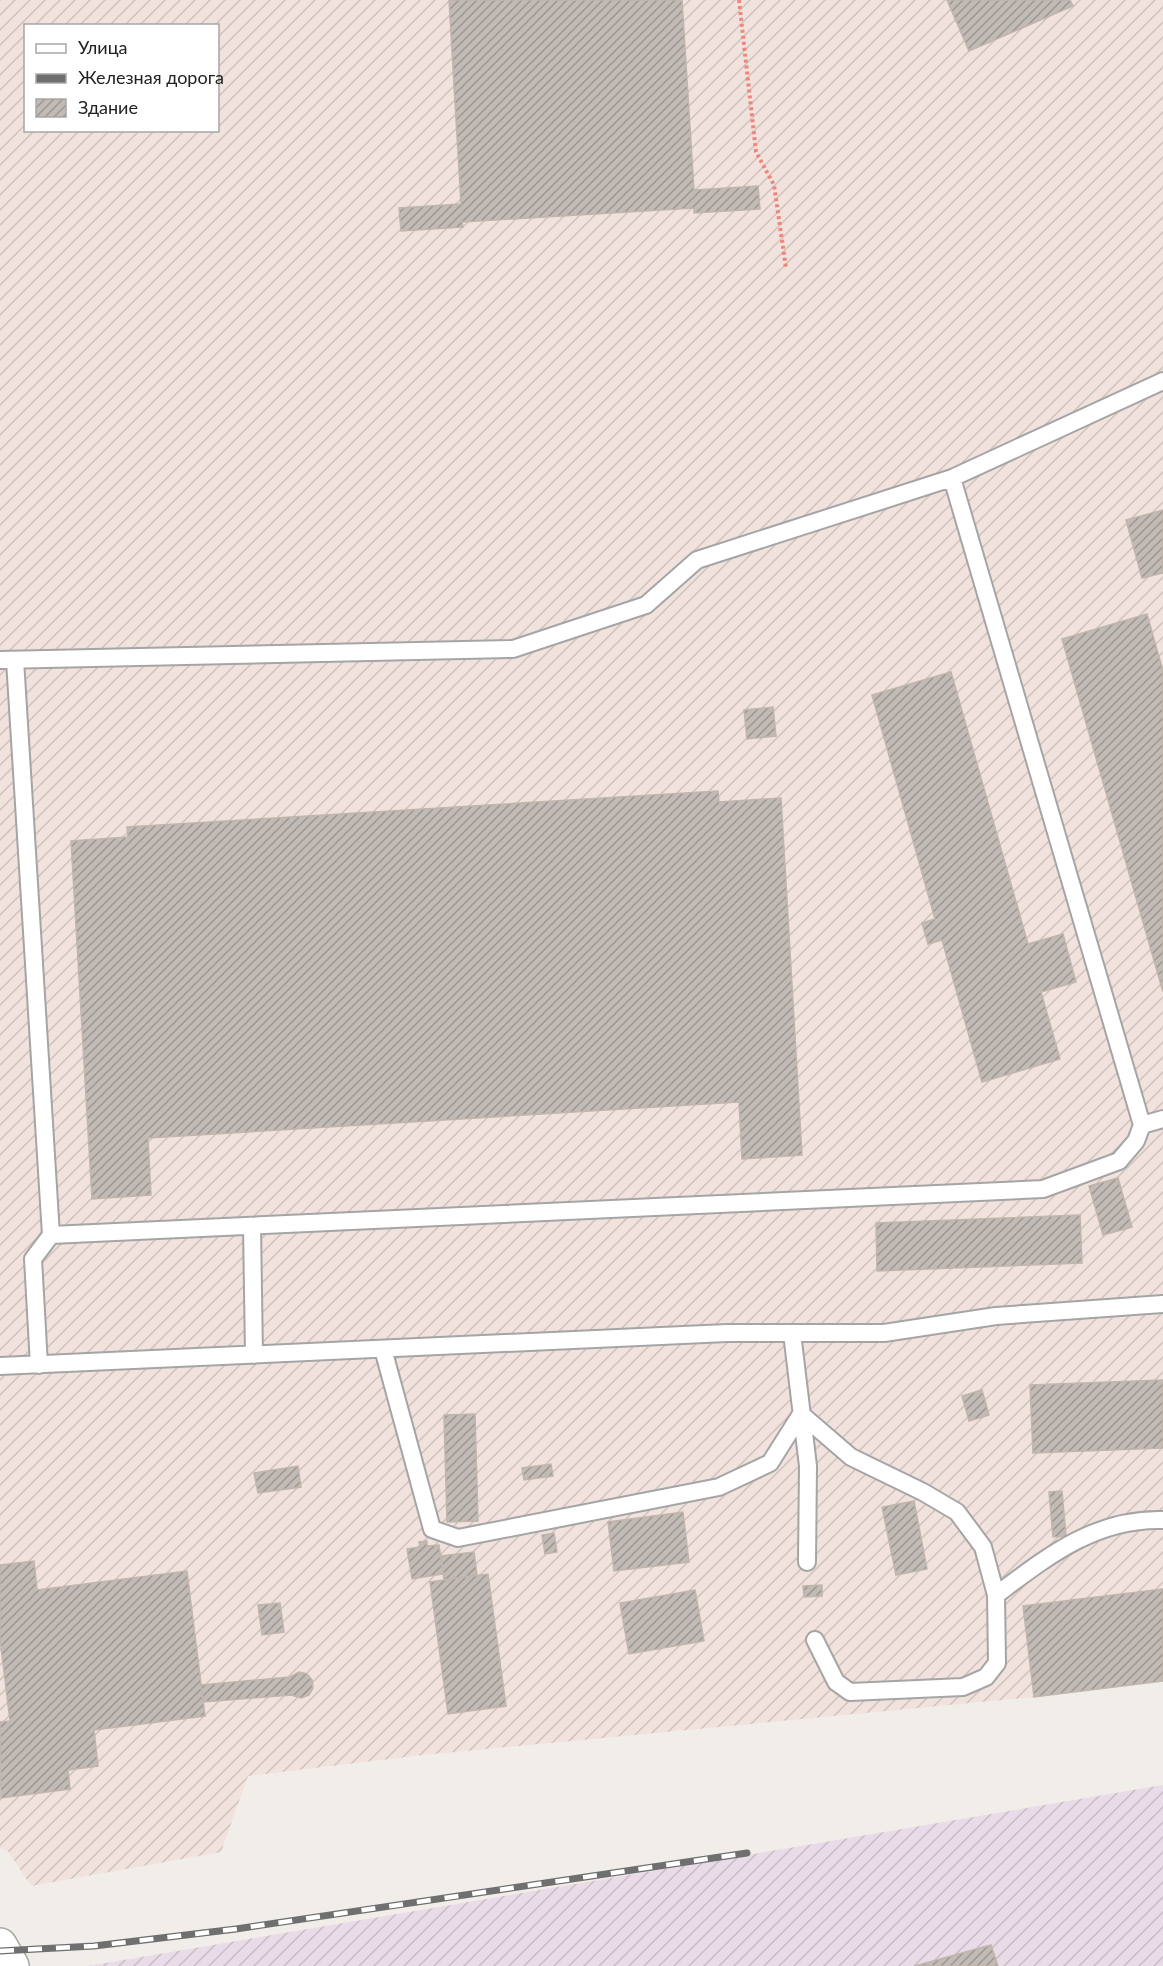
<svg xmlns="http://www.w3.org/2000/svg" width="1163" height="1966" viewBox="0 0 1163 1966" font-family="Lato,sans-serif">
<defs>
<pattern id="industrial-furrows" width="10" height="10" patternUnits="userSpaceOnUse" patternTransform="scale(1.5)"><rect width="10" height="10" fill="#e9dbe7"/><path d="M-1 1l2-2M0 10L10 0M9 11l2-2" fill="none" stroke="#c8bcc6"/></pattern>
<pattern id="military-furrows" width="10" height="10" patternUnits="userSpaceOnUse" patternTransform="scale(1.5)"><rect width="10" height="10" fill="#f1e2dd"/><path d="M-1 1l2-2M0 10L10 0M9 11l2-2" fill="none" stroke="#cec2bd"/></pattern>
<pattern id="building-hatch" width="6" height="6" patternUnits="userSpaceOnUse" patternTransform="scale(1.5)"><rect width="6" height="6" fill="#c1bab5"/><path d="M-1 1l2-2M0 6l6-6M5 7l2-2" fill="none" stroke="#9c9793"/></pattern>
</defs>
<rect width="100%" height="100%" fill="#f1eee9"/>
<path fill="url(#industrial-furrows)" d="M1163,1785v181h-1075z"/>
<path fill="url(#military-furrows)" fill-rule="evenodd" d="M0,0h1163v1681l-129,16 -611,58 -175,21 -27,76 -190,34 -23,-35 -8,-3zM26,26h192v104h-192z"/>
<path fill="url(#building-hatch)" stroke="#c1b5ac" stroke-width="1.5" d="M449,0h233l12,190 64,-4 2,23 -66,4v-5l-232,14 1,5 -62,4 -2,-23 62,-4z
M947,0h123l3,6 -104,45z
M1163,510v63l-21,5 -16,-58z
M1147,614l16,57v321l-101,-353z
M951,672l77,272 35,-10 13,48 -35,10 19,67 -78,23 -40,-142 -14,4 -6,-21 13,-4 -63,-224z
M773,707l3,29 -29,3 -3,-29z
M718,791l1,11 62,-4 21,357 -60,4 -3,-57 -591,36 3,57 -59,4 -21,-358 57,-4 -1,-10z
M1118,1178l14,49 -29,8 -14,-49z
M1080,1215l2,48 -205,8 -1,-48z
M1163,1380v68l-130,5 -3,-68z
M982,1390l7,25 -20,6 -7,-25z
M475,1414l3,107 -31,1 -3,-107z
M551,1464l2,12 -29,4 -2,-12z
M298,1466l3,21 -43,6 -4,-20z
M1062,1491l4,45 -13,1 -4,-45z
M914,1501l13,68 -31,6 -14,-68z
M683,1512l6,50 -75,9 -6,-49z
M554,1533l3,19 -12,2 -3,-19z
M427,1541v5l12,-1 4,29 -31,5 -5,-30 13,-2 -1,-5z
M474,1552l3,23 -33,5 -3,-24z
M34,1561l3,29 150,-19 18,145 -111,14 4,36 -30,4 2,19 -69,9 -1,-76 10,-1 -10,-82v-74z
M488,1574l18,132 -58,8 -18,-132z
M822,1585v11l-18,1 -1,-11z
M1163,1589v92l-129,16 -11,-91z
M695,1590l9,51 -75,13 -9,-51z
M280,1603l4,29 -22,3 -4,-30z
M299,1672l8,2 5,6 1,8 -4,7 -8,3 -10,-3 -88,7 -2,-17 89,-8z
M991,1945l7,21h-83z"/>
<g fill="none" stroke-linecap="round" stroke-linejoin="round">
<g stroke="#a5a5a5" stroke-width="20">
<path id="lane" d="M952,478l190,647 21,-6
M0,660l513,-11 133,-44 51,-45 255,-82 211,-97
M15,660l36,575 -18,24 6,106
M252,1226l2,129
M51,1235l992,-46 76,-28 17,-20 6,-16
M792,1333l16,133 -1,96
M383,1349l49,180 26,9 261,-51 51,-24 31,-49 50,43 72,35 34,20 26,35 13,48 1,68 -11,14 -23,10 -113,5 -14,-10 -21,-42
M0,1366l727,-33h157l112,-17 167,-12
M996,1595c51,-38 99,-77 167,-75"/>
</g>
<g stroke="#a5a5a5" stroke-width="36">
<path id="street" d="M0,1945l12,21"/>
</g>
<path stroke="#ef867b" stroke-width="4" stroke-dasharray="3 3" stroke-linecap="butt" d="M739,0l17,152 18,33 12,83"/>
<use href="#lane" stroke="#fff" stroke-width="16"/>
<use href="#street" stroke="#fff" stroke-width="33"/>
<g stroke="#6f6f6f" stroke-width="7">
<path id="rail" d="M0,1951l94,-5 142,-17 511,-76"/>
</g>
<use href="#rail" stroke="#fff" stroke-width="4.5" stroke-dasharray="14" stroke-linecap="butt"/>
</g>
<rect x="24" y="24" width="195" height="108" fill="#ffffff" stroke="#a6a6a6" stroke-width="1.5"/>
<rect x="36" y="44" width="30" height="9" fill="#ffffff" stroke="#a6a6a6" stroke-width="1.5"/>
<text x="78" y="54" font-size="18" fill="#212121">Улица</text>
<rect x="36" y="74" width="30" height="9" fill="#6f6f6f" stroke="#a6a6a6" stroke-width="1.5"/>
<text x="78" y="84" font-size="18" fill="#212121">Железная дорога</text>
<rect x="36" y="99" width="30" height="18" fill="url(#building-hatch)" stroke="#a6a6a6" stroke-width="1.5"/>
<text x="78" y="114" font-size="18" fill="#212121">Здание</text>
</svg>
